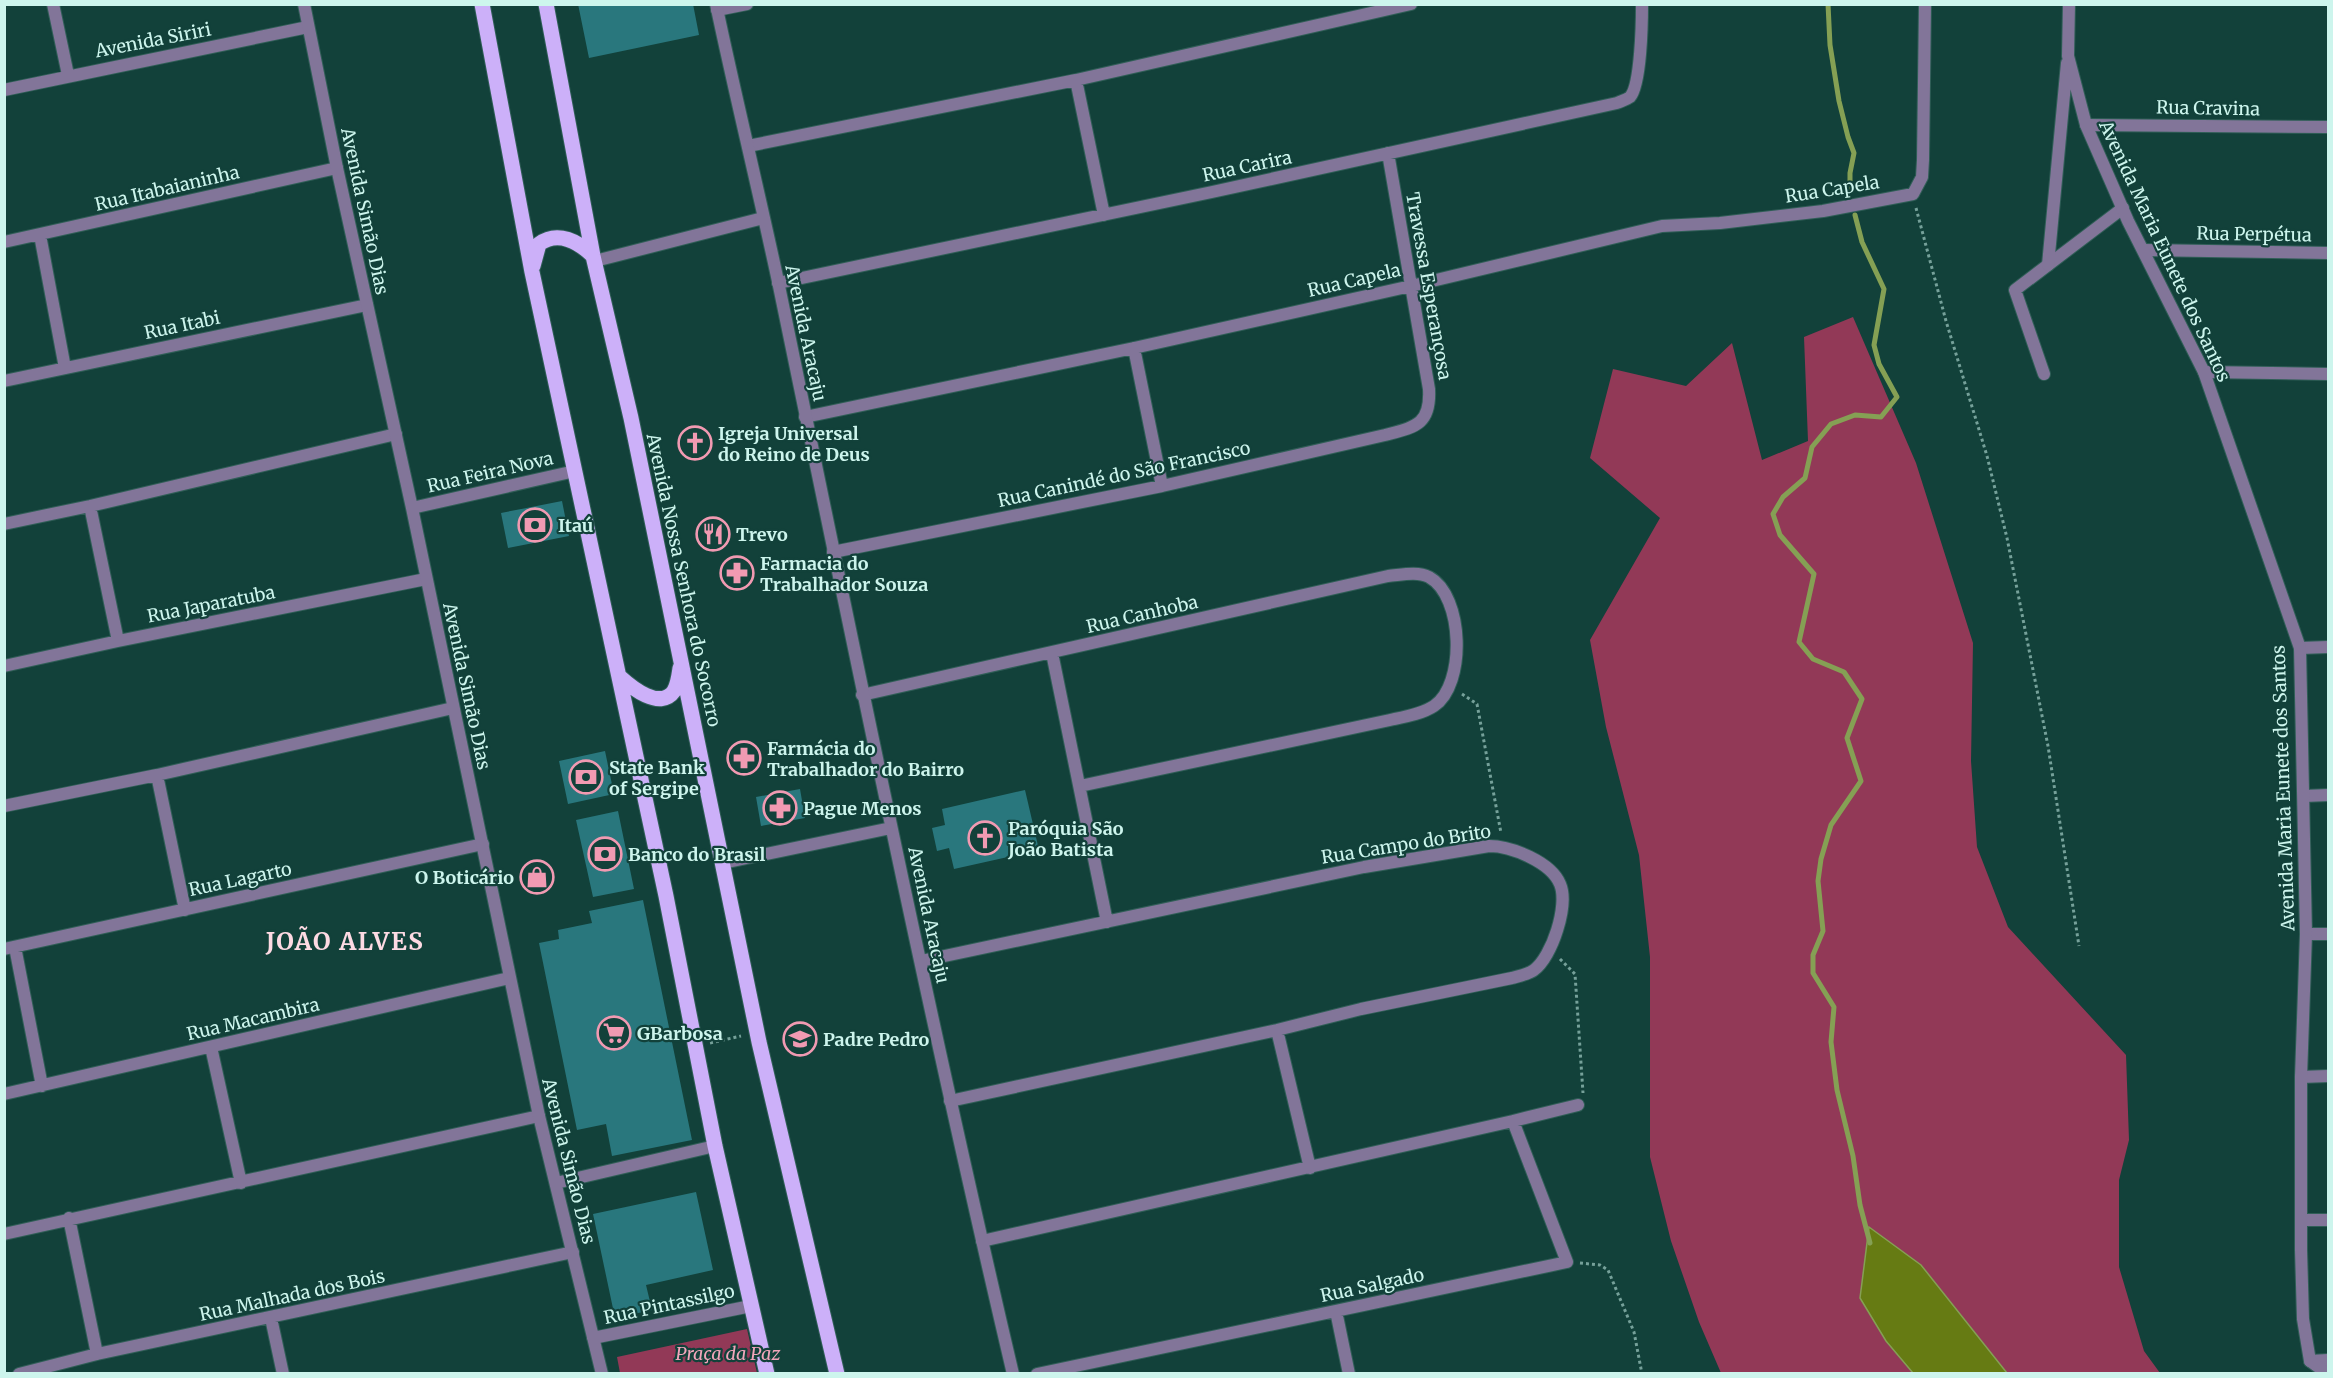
<svg xmlns="http://www.w3.org/2000/svg" width="2333" height="1378" viewBox="0 0 2333 1378" font-family="Merriweather,serif">
<rect width="100%" height="100%" fill="#12413a"/>
<path fill="#923957" d="M1853,317l63,146 57,180 -2,118 6,86 31,80 118,128 3,85 -10,40v87l25,84 16,22h-153l-86,-108 -35,76 27,32h-192l-22,-51 -28,-81 -21,-84v-200l-11,-102 -33,-128 -16,-87 70,-122 -70,-60 23,-89 73,17 46,-43 30,117 46,-19 -4,-104z
M747,1329l10,44h-137l-3,-16z"/>
<path fill="#667b13" stroke="#85a054" stroke-width="1.5" d="M1869,1227l52,38 86,108h-94l-27,-32 -26,-43z"/>
<g fill="none" stroke-linecap="round" stroke-linejoin="round">
<path stroke="#85a054" stroke-width="5" d="M1828,4l2,41 9,56 9,36 6,16 -4,20v18
M1855,215l7,27 22,47 -10,56 5,19 18,33 -16,20 -26,-2 -24,9 -19,23 -7,31 -22,19 -10,17 7,21 34,39 -15,68 14,17 31,13 18,27 -15,39 14,43 -30,44 -10,34 -3,22 5,50 -10,24v18l21,34 -3,35 6,48 16,66 7,49 10,38"/>
</g>
<path fill="#29777d" d="M578,4h115l6,31 -110,23z
M562,501l7,35 -61,12 -7,-35z
M605,751l9,43 -46,10 -9,-43z
M800,789l5,29 -44,8 -5,-29z
M1025,790l14,60 -85,19 -5,-21 -12,3 -5,-23 13,-3 -3,-16z
M618,811l16,78 -41,8 -17,-77z
M643,900l49,240 -80,16 -6,-32 -29,6 -38,-187 20,-4 -1,-9 34,-7 -3,-12z
M696,1192l17,78 -67,15 6,25 -37,8 -22,-104z"/>
<g fill="none" stroke-linecap="round" stroke-linejoin="round">
<g stroke="#305e57" stroke-width="14">
<path id="minor" d="M53,4l15,71
M717,10l30,-6
M1076,80l28,135
M4,90l304,-63
M2086,125l242,2
M748,146l328,-66 335,-76
M40,235l25,133
M4,242l333,-74
M2144,250l184,3
M778,283l434,-91 405,-89c4,-2 9,-3 13,-6 11,-12 12,-75 12,-93
M1134,348l28,138
M2204,372l124,2
M2044,374l-29,-84 108,-82
M4,381l363,-76
M805,417l329,-69 277,-62 251,-60 58,-3 103,-12 90,-17 9,-17 1,-17 2,-156
M90,506l28,135
M4,524l86,-18 306,-72
M833,552l329,-66 223,-51c30,-8 46,-10 44,-46l-41,-236
M2300,648l28,-1
M1052,653l55,269
M4,666l114,-25 308,-62
M862,695l526,-119c13,-1 29,-5 41,1 35,19 37,108 5,129 -12,8 -30,11 -44,14l-310,66
M157,775l28,135
M2304,796l24,-1
M4,806l153,-31 296,-67
M2306,934h22
M15,947l27,139
M4,949l479,-105
M921,961l443,-94 125,-21c22,0 62,16 71,38 9,21 -8,73 -26,86 -5,4 -15,6 -22,8l-151,31 -84,21 -327,71
M1277,1030l33,138
M211,1047l30,136
M2301,1077l27,-1
M4,1094l505,-116
M1513,1121l65,-16
M69,1218l28,136
M2302,1220h26
M4,1234l535,-118
M982,1241l531,-120 54,141 -530,112
M1336,1311l13,63
M271,1318l12,56
M2310,1361l18,-1
M19,1374l78,-20 476,-102"/>
</g>
<g stroke="#305e57" stroke-width="14">
<path id="tertiary" d="M304,4l33,164 75,340 127,608 63,258
M716,4c20,95 43,188 63,282 75,363 149,727 234,1088
M2069,4l-1,52 18,69 42,96 76,151 96,276 6,286 -5,143v173l2,69 7,42 18,13
M595,261l168,-43
M2048,265l19,-202
M412,508l163,-37
M723,863l168,-35
M556,1183l159,-37
M593,1338l158,-32"/>
</g>
<g stroke="#305e57" stroke-width="17">
<path id="primary" d="M482,4l50,268 134,624 49,250 52,228
M546,4l47,252 38,162 128,624 78,332
M533,266l6,-22c19,-14 40,-2 54,12
M620,677c11,10 40,34 54,14 4,-7 5,-16 6,-23"/>
</g>
<path stroke="#76a19a" stroke-width="3" stroke-dasharray="3 3" stroke-linecap="butt" d="M1916,208l30,113 41,135 20,82 41,208 31,200
M1462,694l15,10 24,129
M1560,959l15,15 8,119
M710,1043l31,-7
M1580,1263l20,2 8,5 26,62 8,42"/>
<use href="#minor" stroke="#827599" stroke-width="12"/>
<use href="#tertiary" stroke="#827599" stroke-width="12"/>
<use href="#primary" stroke="#ccb0f9" stroke-width="15"/>
</g>
<defs>
<g id="church-ring" transform="scale(1.725)"><circle r="9.5" fill="#12413a" stroke="#f19ab2" stroke-width="1.5"/><path d="M-1.2-6h2.4v3.5h3.3v2.4h-3.3V6h-2.4V-.1h-3.3v-2.4h3.3Z" fill="#f19ab2"/></g>
<g id="bank-ring" transform="scale(1.725)"><circle r="9.5" fill="#12413a" stroke="#f19ab2" stroke-width="1.5"/><path d="M-6-4H6V4H-6ZM0-2.3a2.3 2.3 0 1 0 0 4.6a2.3 2.3 0 1 0 0-4.6Z" fill="#f19ab2"/></g>
<g id="restaurant-ring" transform="scale(1.725)"><circle r="9.5" fill="#12413a" stroke="#f19ab2" stroke-width="1.5"/><path d="M-5-6h1v4h1v-4h1v4h1v-4h1v5L-1.5 .5V6h-2V.5L-5-1ZM5-6V6H3V1.5H1.5Q1.5-4 5-6Z" fill="#f19ab2"/></g>
<g id="pharmacy-ring" transform="scale(1.725)"><circle r="9.5" fill="#12413a" stroke="#f19ab2" stroke-width="1.5"/><path d="M-2-6h4v4h4v4h-4v4h-4v-4h-4v-4h4Z" fill="#f19ab2"/></g>
<g id="shop-ring" transform="scale(1.725)"><circle r="9.5" fill="#12413a" stroke="#f19ab2" stroke-width="1.5"/><path d="M-5-2.5h2.3a2.7 3.5 0 0 1 5.4 0H5L5.5 6h-11ZM-1.5-2.5h3a1.5 2.3 0 0 0-3 0Z" fill="#f19ab2"/></g>
<g id="supermarket-ring" transform="scale(1.725)"><circle r="9.5" fill="#12413a" stroke="#f19ab2" stroke-width="1.5"/><path d="M-6-5.5h2.5l.6 2H6L4.5 2H-2.5L-4.4-4H-6ZM-1.5 3.2a1.3 1.3 0 1 0 .1 0ZM3 3.2a1.3 1.3 0 1 0 .1 0Z" fill="#f19ab2"/></g>
<g id="school-ring" transform="scale(1.725)"><circle r="9.5" fill="#12413a" stroke="#f19ab2" stroke-width="1.5"/><path d="M0-5L7-2L0 1L-7-2ZM-4 1L0 2.5L4 1V4Q0 6-4 4Z" fill="#f19ab2"/></g>
</defs>
<g fill-rule="evenodd">
<use href="#church-ring" x="695" y="443"/>
<use href="#bank-ring" x="535" y="525"/>
<use href="#restaurant-ring" x="713" y="534"/>
<use href="#pharmacy-ring" x="737" y="573"/>
<use href="#pharmacy-ring" x="744" y="758"/>
<use href="#bank-ring" x="586" y="777"/>
<use href="#pharmacy-ring" x="780" y="808"/>
<use href="#church-ring" x="985" y="838"/>
<use href="#bank-ring" x="605" y="854"/>
<use href="#shop-ring" x="537" y="877"/>
<use href="#supermarket-ring" x="614" y="1033"/>
<use href="#school-ring" x="800" y="1039"/>
</g>
<g text-anchor="middle" dominant-baseline="central" stroke-width="4.5" stroke-linejoin="round" paint-order="stroke">
<g font-size="18" fill="#cdf5ed" stroke="#12413a">
<text transform="translate(153 40) rotate(-11)">Avenida Siriri</text>
<text transform="translate(2208 108) rotate(1)">Rua Cravina</text>
<text transform="translate(1247 166) rotate(-12)">Rua Carira</text>
<text transform="translate(167 188) rotate(-13)">Rua Itabaianinha</text>
<text transform="translate(1832 189) rotate(-9)">Rua Capela</text>
<text transform="translate(365 211) rotate(78)">Avenida Simão Dias</text>
<text transform="translate(2254 234) rotate(1)">Rua Perpétua</text>
<text transform="translate(2165 251) rotate(65)">Avenida Maria Eunete dos Santos</text>
<text transform="translate(1354 280) rotate(-13)">Rua Capela</text>
<text transform="translate(1429 286) rotate(80)">Travessa Esperançosa</text>
<text transform="translate(182 325) rotate(-12)">Rua Itabi</text>
<text transform="translate(806 333) rotate(78)">Avenida Aracaju</text>
<text transform="translate(490 472) rotate(-13)">Rua Feira Nova</text>
<text transform="translate(1124 474) rotate(-12)">Rua Canindé do São Francisco</text>
<text transform="translate(684 580) rotate(78)">Avenida Nossa Senhora do Socorro</text>
<text transform="translate(211 604) rotate(-11)">Rua Japaratuba</text>
<text transform="translate(1142 614) rotate(-13)">Rua Canhoba</text>
<text transform="translate(467 686) rotate(78)">Avenida Simão Dias</text>
<text transform="translate(2283 788) rotate(-92)">Avenida Maria Eunete dos Santos</text>
<text transform="translate(1406 844) rotate(-9)">Rua Campo do Brito</text>
<text transform="translate(240 879) rotate(-12)">Rua Lagarto</text>
<text transform="translate(929 915) rotate(78)">Avenida Aracaju</text>
<text transform="translate(253 1019) rotate(-13)">Rua Macambira</text>
<text transform="translate(569 1161) rotate(76)">Avenida Simão Dias</text>
<text transform="translate(1372 1285) rotate(-12)">Rua Salgado</text>
<text transform="translate(292 1295) rotate(-12)">Rua Malhada dos Bois</text>
<text transform="translate(669 1304) rotate(-12)">Rua Pintassilgo</text>
</g>
<g font-size="18" font-weight="bold" fill="#cdf5ed" stroke="#12413a" text-anchor="start">
<text x="718" y="433">Igreja Universal<tspan x="718" dy="21">do Reino de Deus</tspan></text>
<text x="558" y="525">Itaú</text>
<text x="736" y="534">Trevo</text>
<text x="760" y="563">Farmacia do<tspan x="760" dy="21">Trabalhador Souza</tspan></text>
<text x="767" y="748">Farmácia do<tspan x="767" dy="21">Trabalhador do Bairro</tspan></text>
<text x="609" y="767">State Bank<tspan x="609" dy="21">of Sergipe</tspan></text>
<text x="803" y="808">Pague Menos</text>
<text x="1008" y="828">Paróquia São<tspan x="1008" dy="21">João Batista</tspan></text>
<text x="628" y="854">Banco do Brasil</text>
<text x="514" y="877" text-anchor="end">O Boticário</text>
<text x="637" y="1033">GBarbosa</text>
<text x="823" y="1039">Padre Pedro</text>
</g>
<g font-size="18" font-style="italic" fill="#f2a6bb" stroke="#12413a">
<text x="728" y="1353">Praça da Paz</text>
</g>
<g font-size="24" font-weight="bold" letter-spacing="1.5" fill="#fddae3" stroke="#12413a">
<text x="345" y="941">JOÃO ALVES</text>
</g>
</g>
<rect width="2333" height="1378" fill="none" stroke="#cdf5ed" stroke-width="12"/>
</svg>
